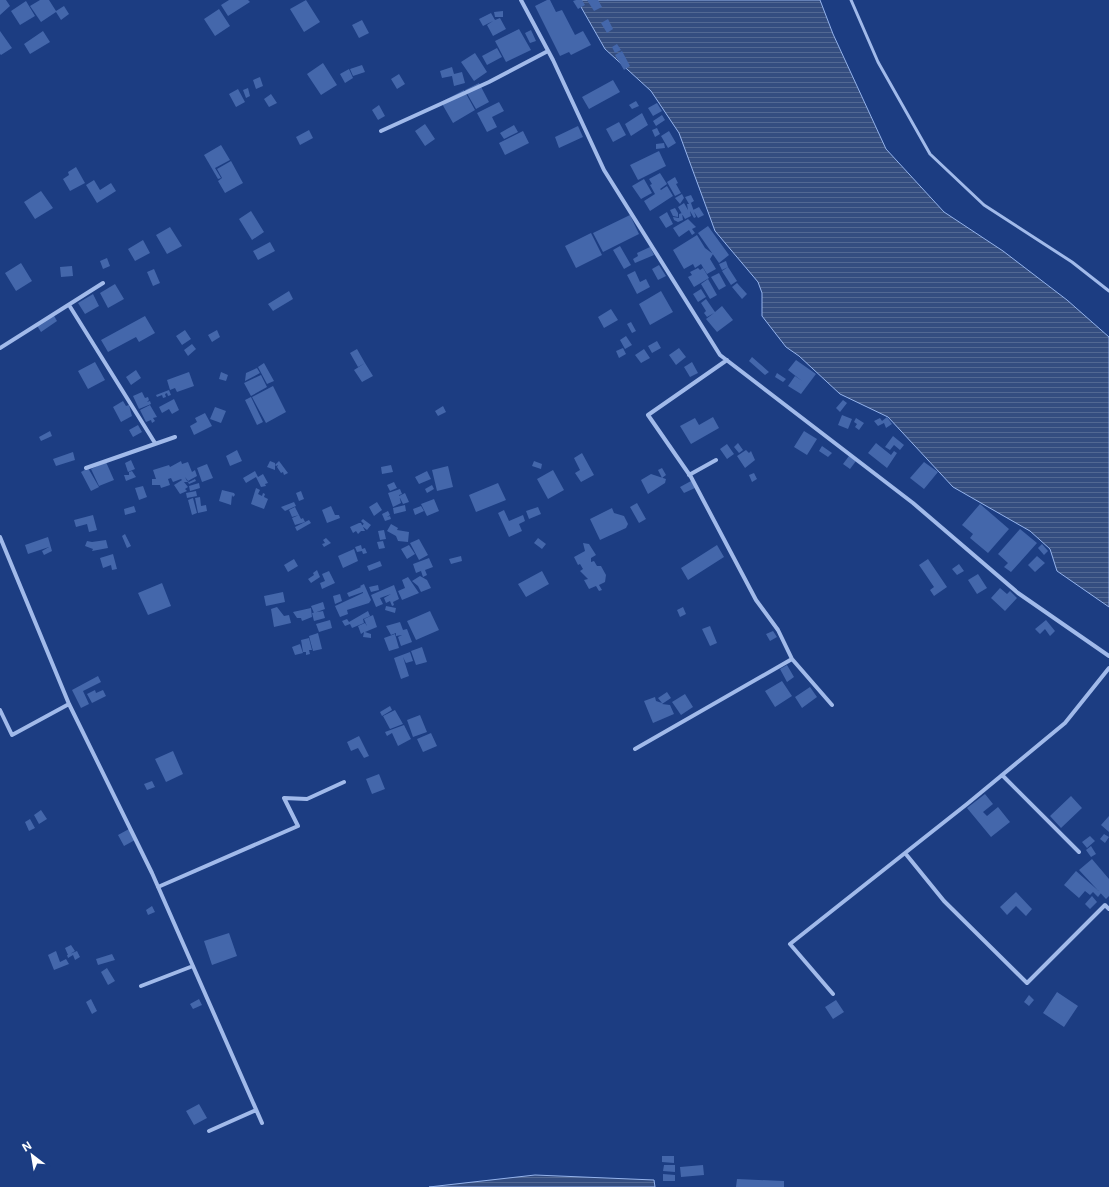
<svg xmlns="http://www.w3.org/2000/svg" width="1109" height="1187" viewBox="0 0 1109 1187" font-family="Inter,sans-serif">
<defs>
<pattern id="water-rules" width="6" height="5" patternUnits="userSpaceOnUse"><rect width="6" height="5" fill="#344d80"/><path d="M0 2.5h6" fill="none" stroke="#526893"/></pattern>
</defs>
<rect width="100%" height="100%" fill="#1c3d82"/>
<path fill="url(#water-rules)" stroke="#94b3ec" d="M577,0h243l13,34 53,115 58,63 59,39 64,49 42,37v270l-52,-36 -7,-22 -20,-18 -77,-44 -65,-70 -48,-23 -41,-38 -13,-9 -24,-31v-23l-4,-11 -43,-51 -36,-98 -28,-42 -46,-42z
M535,1175l119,5 1,7h-226z"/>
<path fill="#4467ab" d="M0,0h6l4,6 -10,9z
M40,0h9l7,11 8,-5 5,8 -8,6 -5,-8 -15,10 -11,-16z
M229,0h19l2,2 -22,14 -7,-11z
M306,0l14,22 -16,10 -14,-23z
M547,0h3l6,12 6,-2 13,25 8,-4 8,14 -20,10 -2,-3 -9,4 -25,-50z
M576,0h6l3,5 -7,4 -5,-8z
M587,0h11l4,7 -8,4z
M26,1l9,15 -15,9 -9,-14z
M219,9l11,17 -15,10 -11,-17z
M503,11v6h-8l-1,-5z
M491,13l4,7 5,-2 6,11 -13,7 -6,-11 6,-4 -10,5 -4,-7z
M608,19l5,10 -6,4 -6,-10z
M362,20l7,13 -10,5 -7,-13z
M519,29l12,21 -25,12 -11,-21z
M531,30l5,11 -6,2 -5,-10z
M0,31l12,17 -11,7 -1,-1z
M43,31l7,11 -20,12 -6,-10z
M617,44l4,6 -6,3 -3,-6z
M497,48l5,9 -15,8 -5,-9z
M622,51l8,15 -6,4 -9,-15z
M475,53l12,19 -13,9 -13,-19z
M323,63l14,22 -16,10 -14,-21z
M362,65l3,7 -12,4 -3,-7z
M452,67l2,7 8,-2 3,11 -11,3 -2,-10 -10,2 -2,-7z
M349,69l4,9 -8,5 -5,-9z
M399,74l6,10 -8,5 -6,-10z
M260,77l3,9 -7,3 -3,-9z
M613,80l7,12 -31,17 -7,-12z
M479,83l10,19 -13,7 -11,-19z
M248,88l2,8 -4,2 -3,-8z
M238,89l7,13 -9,5 -7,-13z
M464,90l11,20 -22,13 -12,-21z
M271,94l6,9 -8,4 -5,-8z
M636,101l3,5 -7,3 -3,-4z
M499,102l5,9 -12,6 5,10 -10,5 -10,-19z
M657,103l5,8 -9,5 -5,-8z
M379,105l6,11 -7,4 -6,-10z
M642,113l6,12 -17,11 -6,-12z
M662,115l3,5 -9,6 -3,-5z
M619,122l7,13 -13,7 -7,-13z
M425,124l10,15 -10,7 -10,-15z
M514,125l4,7 -14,7 -4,-6z
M578,126l5,11 -24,11 -4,-11z
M657,128l3,6 -5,3 -3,-7z
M309,130l4,8 -13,7 -4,-8z
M523,131l6,12 -24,12 -6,-12z
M669,131l7,12 -8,5 -7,-12z
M664,143l1,5 -9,1v-5z
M221,145l9,15 -15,8 6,10 -3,1 -14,-24z
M659,151l7,15 -28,14 -8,-15z
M231,161l12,22 -18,10 -7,-12 4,-3 -5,-9z
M76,167l9,16 -15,8 -7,-12 6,-4 -1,-3z
M660,173l7,11 -7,5 1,1 6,-4 6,10 -23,15 -6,-10 11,-7 -5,-9 2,-1 -3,-5z
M675,177l3,6 -2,1 5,9 -6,3 -8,-14z
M644,179l8,14 -11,6 -9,-13z
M94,180l6,10 11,-7 5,8 -19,12 -11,-18z
M41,191l12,17 -18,11 -11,-17z
M682,194l2,4 -4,6 -5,-6z
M691,195l3,6 -5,3 -4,-7z
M684,203l4,7 -1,-6 4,-1 5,14 -2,1 -4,-7 1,5 -6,3 -7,-12z
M699,207l5,8 -6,3 -5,-8z
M675,208l3,5v4l-5,-1 -3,-6z
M251,211l13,21 -12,8 -13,-21z
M667,212l6,12 -7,4 -7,-11z
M682,213l1,7 -5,2 -4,-2 -1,-3 6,1v-4z
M630,215l9,19 -36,18 -10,-19z
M688,219l8,8 -4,2 3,4 -3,2 -3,-5 -10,7 -6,-9z
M708,226l21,29 -10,8 -21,-30z
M170,227l12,19 -15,8 -11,-19z
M591,233l11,22 -26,13 -11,-22z
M697,235l8,13 8,6 -3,5 6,10 -9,5 -6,-10 -6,4 -2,-4 -9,5 -11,-19z
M143,240l7,13 -15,8 -7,-12z
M270,242l5,9 -17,9 -5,-9z
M620,246l11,19 -7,4 -11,-19z
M650,247l4,8 -19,8 -2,-4 5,-3 -1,-3z
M107,258l3,8 -7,3 -3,-8z
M726,261l2,6 -6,3 -3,-6z
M21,263l11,18 -16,10 -11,-18z
M659,265l7,11 -8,4 -6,-11z
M72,266l1,10 -12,1 -1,-10z
M728,267l9,14 -6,4 -9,-14z
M698,268l2,2 3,-2 6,10 -15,9 -6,-10 4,-2 -2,-3z
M154,269l6,14 -7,3 -6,-14z
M635,271l5,11 6,-3 4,8 -13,7 -10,-19z
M719,273l7,13 -7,4 -8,-13z
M708,279l9,16 -7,4 -9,-15z
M737,283l10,11 -5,5 -10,-12z
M115,284l9,15 -16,9 -8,-15z
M701,289l5,8 -8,5 -5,-8z
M289,291l4,8 -20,12 -5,-7z
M661,291l12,21 -23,13 -11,-21z
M93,294l6,12 -14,8 -7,-11z
M706,299l9,13 7,-6 11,14 -16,12 -11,-13 8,-6 -7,4 -3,-4 2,-2 -5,-8z
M611,309l7,11 -14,8 -6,-11z
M53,314l4,7 -16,11 -5,-8z
M145,316l10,17 -16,9 -3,-5 -28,15 -7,-12z
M631,322l5,9 -4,2 -5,-9z
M185,330l6,9 -9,6 -6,-9z
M217,330l3,7 -8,5 -4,-7z
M626,336l6,9 -7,4 -5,-9z
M657,341l4,7 -9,5 -4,-7z
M192,344l4,5 -8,7 -4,-6z
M623,348l3,6 -7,4 -3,-7z
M679,348l7,9 -10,8 -7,-10z
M357,349l8,14 -7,4 -8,-14z
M644,349l6,9 -9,5 -6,-8z
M752,357l17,15 -4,3 -16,-14z
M796,360l20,14 -15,20 -13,-8 7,-10 7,5 -14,-11z
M95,362l10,18 -17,9 -10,-18z
M692,362l6,11 -8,4 -6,-10z
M264,363l10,18 -7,3 -9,-17z
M365,363l8,13 -11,6 -8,-12z
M257,368l3,5 -15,8 1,-8z
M136,370l5,8 -10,7 -5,-8z
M189,372l5,14 -17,6 -2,-4 -5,2 -3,-10z
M221,372l7,3 -2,6 -7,-2z
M777,373l9,6 -3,3 -8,-5z
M261,375l6,12 -16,9 -7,-13z
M273,386l13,26 -20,11 -14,-26z
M169,390l2,5 -3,1 -1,-3 -2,1 1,3 -3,1 -1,-3 -5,2 -1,-2z
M142,392l3,6 3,-1 1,3 -2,2 3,-1 1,3 -12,5 -6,-13z
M251,397l12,25 -6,3 -12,-25z
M174,399l5,11 -7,4 -3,-5 -7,4 -3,-6z
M843,400l4,3 -7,9 -4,-4z
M123,401l3,5 3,-1 3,11 -11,6 -8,-15z
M150,405l7,12 -4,1 2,3 -3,2 -1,-3 -5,2 -6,-12z
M443,406l3,6 -8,4 -3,-5z
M215,407l11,4 -5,12 -11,-4z
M205,413l7,13 -18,9 -4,-9 7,-4 -2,-4z
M842,415l10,4 -4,10 -10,-4z
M713,417l6,11 -28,16 -11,-18 15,-8 4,7z
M887,417l5,7 -6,4 -2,-5 -6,3 -4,-5 6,-3 2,3z
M856,418l8,5 -5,7 -4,-3 2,-3 -3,-2z
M138,425l4,7 -9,5 -4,-7z
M50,431l2,5 -11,5 -2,-4z
M804,431l13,8 -10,16 -13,-8z
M893,436l11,9 -4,5 -6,-5 -4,5 -5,-3z
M738,443l5,7 -4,3 -5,-6z
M876,443l15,12 3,-4 3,2 -10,15 -19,-15z
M727,444l7,10 -7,5 -7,-10z
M822,446l10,7 -4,4 -9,-6z
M237,450l5,11 -12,5 -4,-10z
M746,450l3,3 2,-2 4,9 -10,8 -8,-12z
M73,452l2,8 -19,6 -3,-7z
M582,453l12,22 -13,7 -6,-9 5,-3 -6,-12z
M849,456l7,5 -6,8 -7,-5z
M131,460l4,9 -7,3 -3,-9z
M181,461l1,3 6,-2 4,10 3,-2 2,6 -9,5 -3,-4 2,4 2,1 6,-3 1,2 -7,3 -1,-2h-4l4,5 -3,2 2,2 -7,3 -6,-9 8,-5 -1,-1 -8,3 -2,-4 -3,1 2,6 -9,3 -1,-3h-8v-6h4l-3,-9 16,-5 1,2z
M270,461l5,2v7l-8,-3z
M279,461l9,12 -4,2 -1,-3 -2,1 -4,-6 1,-2 -2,1 -1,-1z
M534,461l8,3 -1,5 -9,-3z
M106,462l8,18 -15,6 -8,-17z
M924,462l14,10 -14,17 -14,-11z
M207,464l6,14 -11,4 -5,-14z
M391,465l2,7 -11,2 -1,-7z
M448,466l5,21 -16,4 -5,-21z
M88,468l11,19 -8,4 -10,-19z
M662,468l4,7 -4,3 -4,-8z
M553,470l11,20 -16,9 -11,-20z
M132,471l4,6 -10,4 -2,-6h5v-3z
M255,471l3,6 5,-3 5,9 -3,1 1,2 -5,1 -5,-10 -10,6 -3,-5z
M427,471l4,8 -12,5 -4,-7z
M754,473l3,6 -5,3 -3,-7z
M651,474l15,5 -1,4 -17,11 -7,-14z
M691,481l4,7 -11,5 -4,-6z
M394,482l3,6 -7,3 -3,-6z
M199,483l1,5 -10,3 -1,-5z
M498,483l8,17 -30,12 -7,-17z
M432,485l2,4 -7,4 -2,-4z
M143,486l4,11 -8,3 -4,-12z
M256,488l4,2 -2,4 4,2 1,-3 2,1 -1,3 4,2 -4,10 -13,-5z
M400,489l2,5 -3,1 2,8 -8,4 -5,-14z
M222,490l12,3 1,2 -2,2 -1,-2 -1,10 -12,-4z
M196,491l1,5 -10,2 -1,-5z
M301,491l3,8 -5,2 -3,-8z
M405,493l4,9 -6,2 -4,-8z
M200,497l1,9 5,-1 1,6 -9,2 -3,-15z
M193,498l4,15 -5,2 -4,-15z
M434,499l5,12 -12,5 -6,-12z
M294,502l2,4 -11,5 -4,-4z
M377,502l5,8 -8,6 -5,-9z
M637,503l9,16 -7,4 -9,-16z
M980,504l29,25 -21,24 -18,-15 3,-4 -11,-9z
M405,505l1,6 -12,3 -1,-6z
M134,506l2,6 -11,3 -1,-6z
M331,506l4,9h4l1,3 -13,5 -5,-13z
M421,506l3,5 -9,4 -2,-6z
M295,507l4,8 -7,2 -3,-7z
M538,507l3,7 -12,5 -3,-8z
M612,508l2,5 10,3 4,8 -2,4 -26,12 -10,-21z
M504,510l5,11 14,-6 2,6 -6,3 3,7 -13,6 -11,-24z
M388,511l2,4 -3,2 3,-1 1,3 -6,2 -3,-7z
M93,515l4,15 -8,2 -2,-8 -11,3 -2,-7z
M299,515l2,4 2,-1 2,4 -10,3 -3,-7z
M363,519l8,6 -4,5 -5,-4 3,-4 -1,2 -3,-3z
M309,520l2,3 -14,8 -2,-4z
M359,523h2l4,8h-4l-3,3 -2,-3 -3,2 -3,-6z
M391,524l7,4 -1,2 12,2 -1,10 -10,-1 -2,-5 -9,-5z
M1020,529l17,14 -26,29 -7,-5 4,-4 -10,-9z
M384,530l2,9 -6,1 -2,-9z
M125,534l6,12 -4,2 -5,-12z
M48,537l4,14 -8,4 -2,-4 7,-4 -21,7 -3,-9z
M326,538l5,5 -7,4 -2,-3 3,-1 -2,-3z
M538,538l8,6 -4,5 -8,-6z
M419,539l9,16 -9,5 -9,-17z
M106,540l2,8 -16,3 1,-2 -8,-3 2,-5 5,1z
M383,541l2,7 -6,1 -2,-7z
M583,543l6,1 7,11 -5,3v4l3,-1 3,5h4l5,9 -1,7 -6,3 3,5 -3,1 -3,-5 -7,3 -5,-9 4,-1 -8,-8 3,-2 -3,-5 -2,1 -4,-8 11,-6z
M1042,544l6,7 -4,4 -6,-7z
M361,545l1,4 3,-1 2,5 -4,1 -1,-3 -5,1 -2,-5z
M409,545l6,9 -8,5 -6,-10z
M717,545l7,12 -36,23 -7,-12z
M354,549l4,12 -15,7 -5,-12z
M113,554l4,15 -5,1 -1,-5 -8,3 -3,-10z
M461,556l1,5 -11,3 -2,-5z
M1037,556l8,7 -10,9 -7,-7z
M429,558l4,9 -8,3 2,5 -4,2 -2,-6 -5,2 -3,-9z
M294,559l4,7 -10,6 -4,-7z
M928,559l19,28 -13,9 -4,-6 4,-3 -15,-22z
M380,561l2,5 -13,5 -2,-5z
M959,564l5,7 -7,4 -5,-6z
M317,570l3,7 -9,6 -3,-4 6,-4 -1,-2z
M329,571l6,12 -13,6 -2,-6 5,-2 -3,-7z
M542,571l7,13 -23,13 -8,-13z
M978,574l9,14 -10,6 -9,-14z
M420,576l7,4 4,8 -10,4 -3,-6 -6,-5z
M408,577l11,16 -17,7 -4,-9 7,-3 -3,-8z
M162,583l9,23 -23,9 -10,-22z
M364,584l7,16 -2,3 -22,7 1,4 -8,3 -5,-11 28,-13v-1l-14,5 -2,-4 14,-6 -1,-1z
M378,585l1,5 -8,2 -2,-5z
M394,585l5,14 -6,3 1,3 -2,1 -2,-5 -4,2 -2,-5 7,-4 -11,4 3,6 -7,3 -5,-12z
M1000,588l7,6 3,-3 7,7 -12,13 -14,-13z
M283,592l2,10 -19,4 -2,-10z
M340,594l2,7 -7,3 -2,-8z
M323,602l2,7 -11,4 -3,-7z
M386,606l10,2 -1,5 -10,-3z
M277,607l7,9 5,-1 2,8 -17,4 -3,-18z
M683,607l3,7 -6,3 -3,-7z
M311,608l1,9 -10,4 -1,-3h-4l-4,-6z
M323,611l2,7 -11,3 -2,-8z
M368,611l2,5 -7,3 1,4 -12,5 -2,-4 -5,2 -3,-5 5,-2 2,3z
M430,611l9,19 -23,10 -9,-19z
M373,615l4,12 -12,5 6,2v4l-8,-1 1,-5 -3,2 -3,-8 7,-3 2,3 -3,-7z
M330,620l2,8 -13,4 -3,-8z
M1046,620l9,11 -5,5 -5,-7 -5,5 -5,-5z
M400,622l3,8 4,-1 5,13 -11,4 -3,-9 4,-2 -6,1v-3l-5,2 -5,-9z
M710,626l7,17 -7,3 -8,-17z
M773,631l4,6 -7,4 -4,-7z
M318,633l4,16 -9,2 -4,-15z
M395,634l4,14 -10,3 -5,-13z
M309,638l3,12h-3l1,4 -4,1v-3h-3l-2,-12z
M300,644l3,9 -8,2 -3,-8z
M422,647l5,15 -11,3 -5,-14z
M410,652l3,9 -7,2 -3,-6 6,19 -8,3 -7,-21z
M787,665l7,12 -7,5 -7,-13z
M98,676l3,6 -18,9 6,13 -8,4 -9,-18z
M782,681l10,15 -17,11 -10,-16z
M810,687l7,10 -15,11 -7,-11z
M95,690l1,3 7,-3 3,6 -14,7 -5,-9z
M667,692l4,6 -9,6 8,1 4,9 -21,9 -9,-22 11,-4 1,4 6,2 -4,-5z
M685,694l8,13 -12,8 -9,-13z
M390,706l2,4 -10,6 -2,-4z
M395,710l8,14 -13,5 -7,-13z
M420,715l7,17 -14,5 -6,-17z
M404,725l7,14 -13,7 -6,-13 -5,3 -2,-4z
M431,733l6,13 -14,6 -6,-13z
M359,736l10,20 -5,2 -6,-10 -7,3 -4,-9z
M173,751l10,23 -17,8 -11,-23z
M379,774l6,15 -13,5 -6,-15z
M152,781l3,6 -8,3 -3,-6z
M985,794l8,10 -10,8 4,4 11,-9 12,15 -19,15 -24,-29z
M1071,796l11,12 -21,20 -11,-12z
M41,810l6,9 -8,5 -5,-9z
M1109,816v16l-8,-7z
M30,819l5,9 -6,3 -4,-9z
M129,829l6,11 -11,6 -6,-11z
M1104,834l5,3 -4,6 -5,-4z
M1090,836l5,5 -8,7 -5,-6z
M1091,846l5,8 -5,3 -5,-7z
M1092,859l17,20v17l-3,3 -27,-29z
M1076,871l25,22 -3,4 -5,-5 -3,3 -5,-4 -6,7 -15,-13z
M1016,892l16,17 -6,7 -10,-10 -9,9 -7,-8z
M1092,896l5,6 -7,7 -5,-5z
M152,906l3,6 -7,3 -2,-5z
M229,933l8,23 -25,9 -8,-24z
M71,945l4,6 -7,4 -3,-7z
M56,951l4,11 6,-3 3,5 -15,6 -6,-15z
M77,951l3,6 -5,3 -2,-5 -5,3 -1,-3z
M112,954l3,6 -17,5 -2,-6z
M107,968l8,13 -7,4 -7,-13z
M1057,992l21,14 -14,21 -21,-14z
M1029,995l5,5 -5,6 -5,-4z
M91,999l6,12 -5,3 -6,-12z
M199,999l3,6 -9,4 -3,-5z
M836,1000l8,12 -11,7 -8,-12z
M199,1104l8,14 -13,7 -8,-14z
M662,1156h12v7l-12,-1z
M664,1165h11v7l-12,-1z
M703,1165l1,10 -23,2 -1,-10z
M663,1174l12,1v6h-12z
M737,1179l47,2v6h-48z"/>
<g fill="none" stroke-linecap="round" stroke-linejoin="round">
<path stroke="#a1baea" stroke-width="3" d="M851,0l27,62 52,92 54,51 88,57 37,29"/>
<path stroke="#a1baea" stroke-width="4" d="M521,0l32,60 51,110 116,185 193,148 105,90 91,63
M381,131l108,-49 59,-31
M69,305l86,138
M0,348l103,-65
M727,360l-79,55 43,62 65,123 22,30 14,29 40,46
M86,468l89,-31
M689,475l27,-15
M0,537l69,167 83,169 110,250
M1109,668l-44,55 -98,81 -62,49 39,48 83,82 78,-78 4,4
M0,710l12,25 57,-31
M635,749l157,-90
M1002,775l77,77
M158,887l140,-61 -14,-28 23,1 37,-17
M141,986l52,-20
M833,994l-43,-50 115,-91
M209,1131l47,-21"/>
</g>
<g transform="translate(32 1155) rotate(329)" stroke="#1c3d82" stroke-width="3" paint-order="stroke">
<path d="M0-3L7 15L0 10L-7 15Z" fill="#ffffff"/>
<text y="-6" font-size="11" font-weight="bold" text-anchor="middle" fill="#ffffff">N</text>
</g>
</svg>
